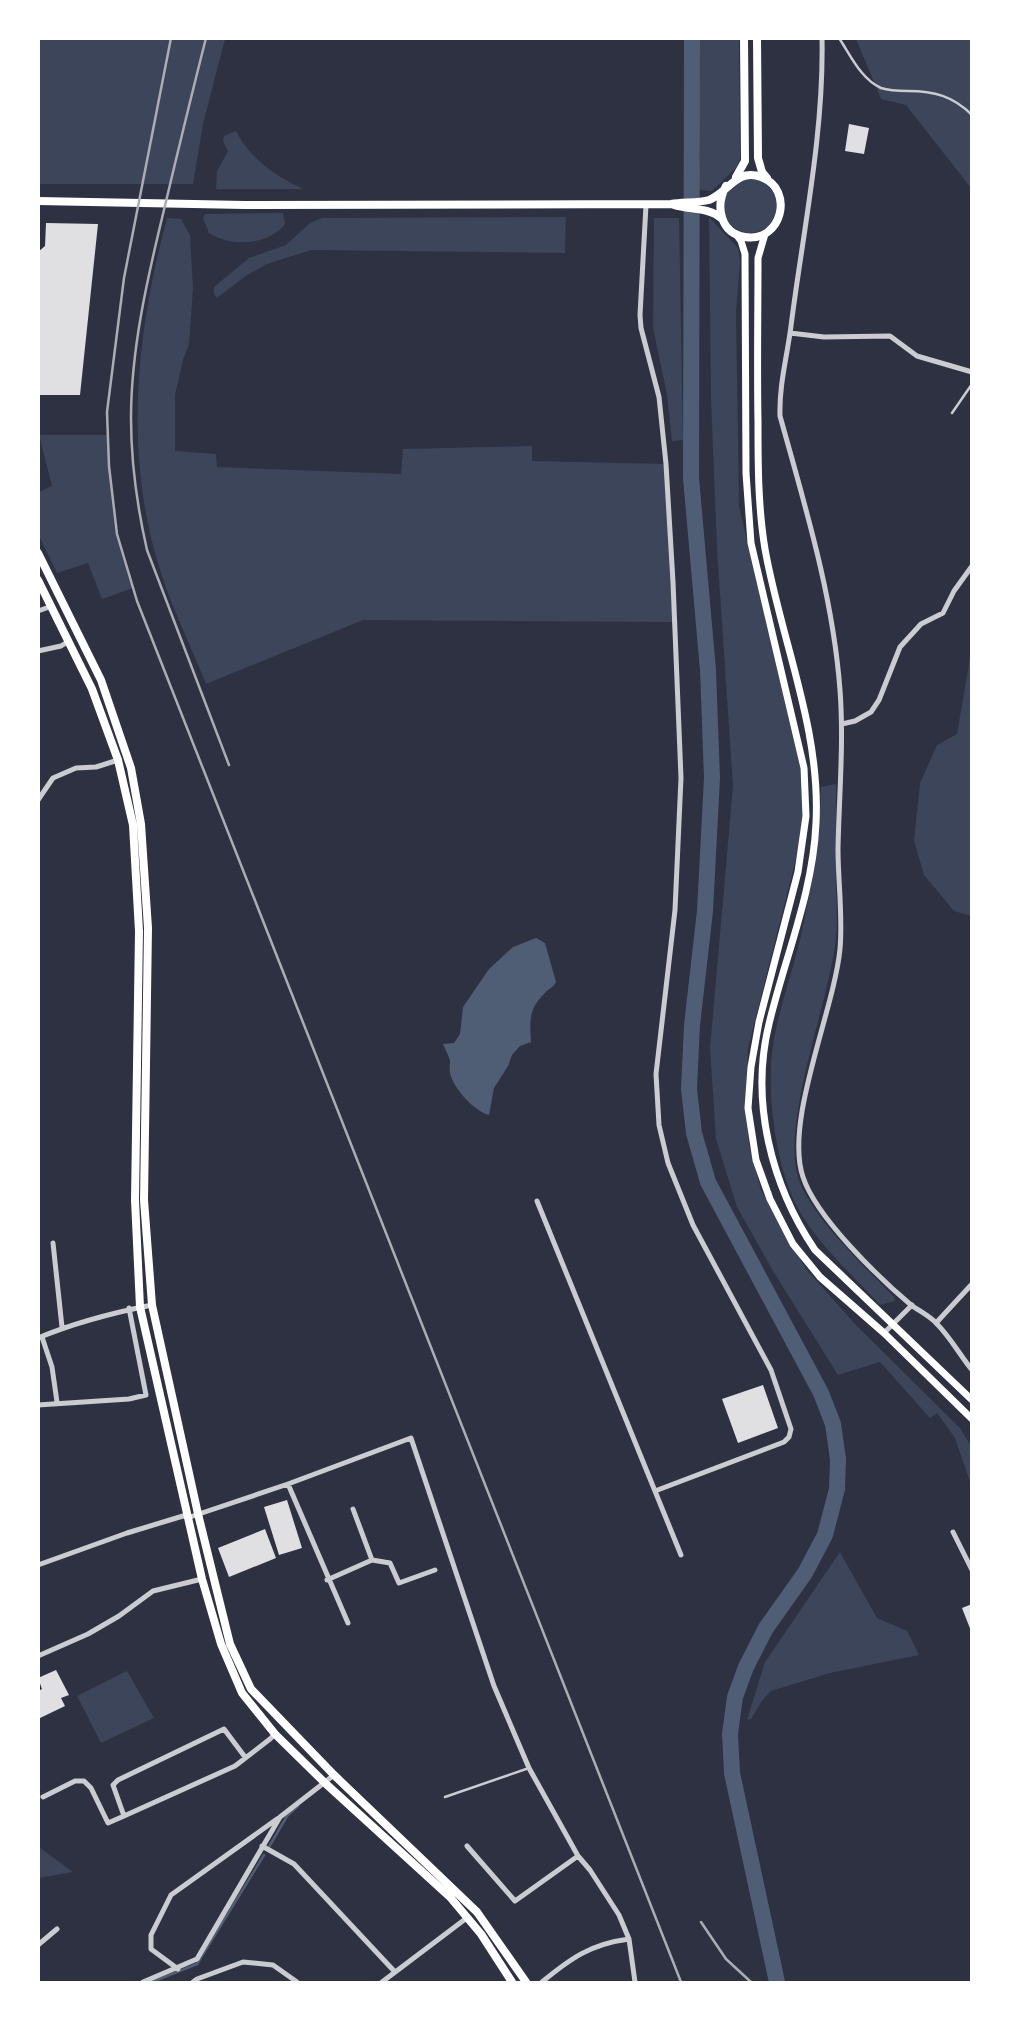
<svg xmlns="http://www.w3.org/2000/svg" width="1010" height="2021" viewBox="0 0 1010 2021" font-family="'Zilla Slab',serif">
<rect width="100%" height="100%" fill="#2d3142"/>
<path fill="#3c4559" d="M39,38l186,1 -22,85 -10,60h-154z
M697,39h42l1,121 -5,9 -23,22 -17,-1 5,-28z
M856,39h115v149l-65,-83 -25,-6z
M236,131c15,29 39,44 67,58h-87l1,-18 11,-20 -5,-10 1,-5z
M723 206a27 27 0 1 1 54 0a27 27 0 1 1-54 0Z
M283,213l2,11c-17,22 -55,23 -76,9l-6,-15 2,-4z
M566,217l-1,36 -254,-3 -44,14 -20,11 -30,23 -3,-4v-7l35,-29 37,-13 24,-22 12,-5z
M709,217l29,31 2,13 -4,51 3,194 61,261 3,45 -4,35 -51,201 -2,47 3,50 12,45 45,79 49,55 105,104 11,18v39l-16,-47 -18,-25 -7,5 -50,-56 -42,13 -65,-104 -36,-64 -21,-68 -6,-91 23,-262 -16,-237 -6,-150z
M167,218l14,1 9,16 3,53 -4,56 -6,16 -8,35v56l41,3 1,13 184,7 2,-25 129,-3v15l134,3 9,158 -312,-2 -157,64c-16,-40 -37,-82 -49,-124 -33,-113 -20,-230 10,-342z
M654,218h25l4,222 -11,1 -5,-46 -14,-67z
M39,435h69l1,31 8,68 16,54 -31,11 -14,-36 -31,10 -18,-37v-44l13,-6z
M971,652v264l-17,-5 -30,-36 -10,-34 6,-58 17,-38 20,-11z
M836,784c0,32 0,64 0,96 0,19 2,39 0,58 -6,63 -58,190 -36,245 16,38 65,84 94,114l1,4 -15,4c-26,-28 -56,-55 -77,-88 -24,-37 -34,-104 -32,-149 1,-40 18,-84 28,-124 12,-52 21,-104 22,-157z
M840,1552l37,66 30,13 12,24 -89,18 -59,18 -9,10 -11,18 -4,1 18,-58z
M127,1671l27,47 -53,25 -24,-47z
M39,1847l34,25 -34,6z"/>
<path fill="#4f5d75" d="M536,938l9,5 11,39c-3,6 -8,7 -12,12 -16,15 -14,29 -13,48l-11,4 -8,9 -4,11 -14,22 -5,27c-15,-4 -36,-27 -39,-42 -1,-4 0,-8 0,-12 -1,-5 -5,-12 -7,-17l11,-1 6,-9 3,-27 26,-38 24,-22z"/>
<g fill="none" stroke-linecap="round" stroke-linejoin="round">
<path stroke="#4f5d75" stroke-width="2.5" d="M269,1847l18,-31 11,-10
M152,1982l45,-18 67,-109"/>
<path stroke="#4f5d75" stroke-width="16" d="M692,38l-1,440 17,192 4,108 -7,133 -13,114 -3,64 5,44 14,49 113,211 12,31 5,35 -1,30 -12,46 -20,38 -39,55 -20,39 -11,30 -5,37 2,39 45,209"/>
</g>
<path fill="#e0e0e3" d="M849,124l20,4 -5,26 -19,-3z
M46,223l52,1 -18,171h-42v-143l7,-6z
M763,1385l15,43 -40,15 -16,-44z
M287,1500l15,48 -23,7 -15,-48z
M265,1529l11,29 -47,19 -11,-29z
M972,1604v27h-1l-9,-23z
M56,1670l13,25 -8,3 4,8 -27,13v-28l4,-2 -4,-11z"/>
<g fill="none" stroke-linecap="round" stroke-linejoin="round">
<path stroke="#caccd0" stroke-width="2.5" d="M839,38c12,18 22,41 42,50 9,3 18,3 27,3 26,0 45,5 64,24
M952,413l20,-29
M445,1797l84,-29"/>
<path stroke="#caccd0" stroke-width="5" d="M822,38c2,96 -19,193 -31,288 -4,31 -12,59 -11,90 25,90 53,180 60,274 4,53 -1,106 -2,159 0,33 5,67 2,100 -6,62 -56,172 -37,228 13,40 75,100 108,128 8,6 19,11 26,19 13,13 23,31 35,46
M646,205l-6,110 1,13 18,69 7,67 7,118 8,196 -6,132 -19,164 3,51 9,38 25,62 78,145 20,59 -2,8 -5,5 -129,49
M790,333l34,4 66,-1 27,20 55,16
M38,611l14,-5
M38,651l23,-5 8,-5
M842,724l13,-3 16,-9 8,-12 21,-53 21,-23 22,-11 11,-22 18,-25
M38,800l15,-22 23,-10 20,-1 22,-7
M537,1201l144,354
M53,1243l9,84
M936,1323l36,-39
M884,1333l28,-28
M42,1337l10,30 5,35
M38,1338c38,-16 74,-25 114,-33
M38,1405l91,-6 17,-4 -17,-87
M288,1484l60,139
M353,1509l19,51
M953,1532l19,38
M38,1565l89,-32 56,-17 7,1 98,-33 123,-46 83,248 35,82 49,88 12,14 29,45 10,24c-38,5 -58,19 -87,43
M327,1580l45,-20 18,3 9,20 36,-13
M38,1656l50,-22 31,-18 34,-25 49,-12
M245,1757l-21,-28 -106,51 -5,5 11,31 111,-50 35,-27 5,-5
M43,1797l32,-16h9l7,7 17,35 16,-7
M262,1846l32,18 101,108
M467,1846l48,55 63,-45
M629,1939l6,43
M38,1945l19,-16
M178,1969l-27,-20v-14l20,-40 106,-76
M143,1982l54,-23 83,-142 54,-42
M193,1982l4,-3 46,-17 30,3 24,17
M382,1982l86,-65"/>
<path stroke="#fff" stroke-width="7" d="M736,234l5,7 4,13 1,219 5,70 53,225 2,48 -8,56 -39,150 -8,45 -3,41 8,52 14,39 23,45 27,33 64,56 88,86
M765,234l-7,24c0,55 -1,110 0,164 0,42 0,85 7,127 16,91 56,180 51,274 -3,70 -31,134 -47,201 -19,77 2,161 46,226l157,150"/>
<path stroke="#fff" stroke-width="8" d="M757,38l1,120 4,14 5,6
M736,177l9,-16 -1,-123
M38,201l207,4 426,-1c12,-2 27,-1 38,-4 19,-7 27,-32 52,-23 34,12 21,66 -16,60 -25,-4 -30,-31 -19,-51
M674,205c15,5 35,2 47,13
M38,553l63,127 30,88 10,56 7,104 -4,272 8,105 46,209 32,130 21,45 83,86 143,137 49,70
M38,580l54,109 26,71 15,65 6,106 -4,269 5,107 62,272 19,65 21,49 33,41 50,49 125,114 31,37 31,48"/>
<path stroke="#abadb3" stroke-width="2.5" d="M171,38l-47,240 -17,134 2,54 8,68 20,67 544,1381
M206,38c-15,59 -29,117 -43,176 -16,66 -32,136 -32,204 0,45 6,88 16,132l82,215
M701,1922l25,37 25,23"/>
</g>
<rect width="1010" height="2021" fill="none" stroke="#ffffff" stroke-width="80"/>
</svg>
